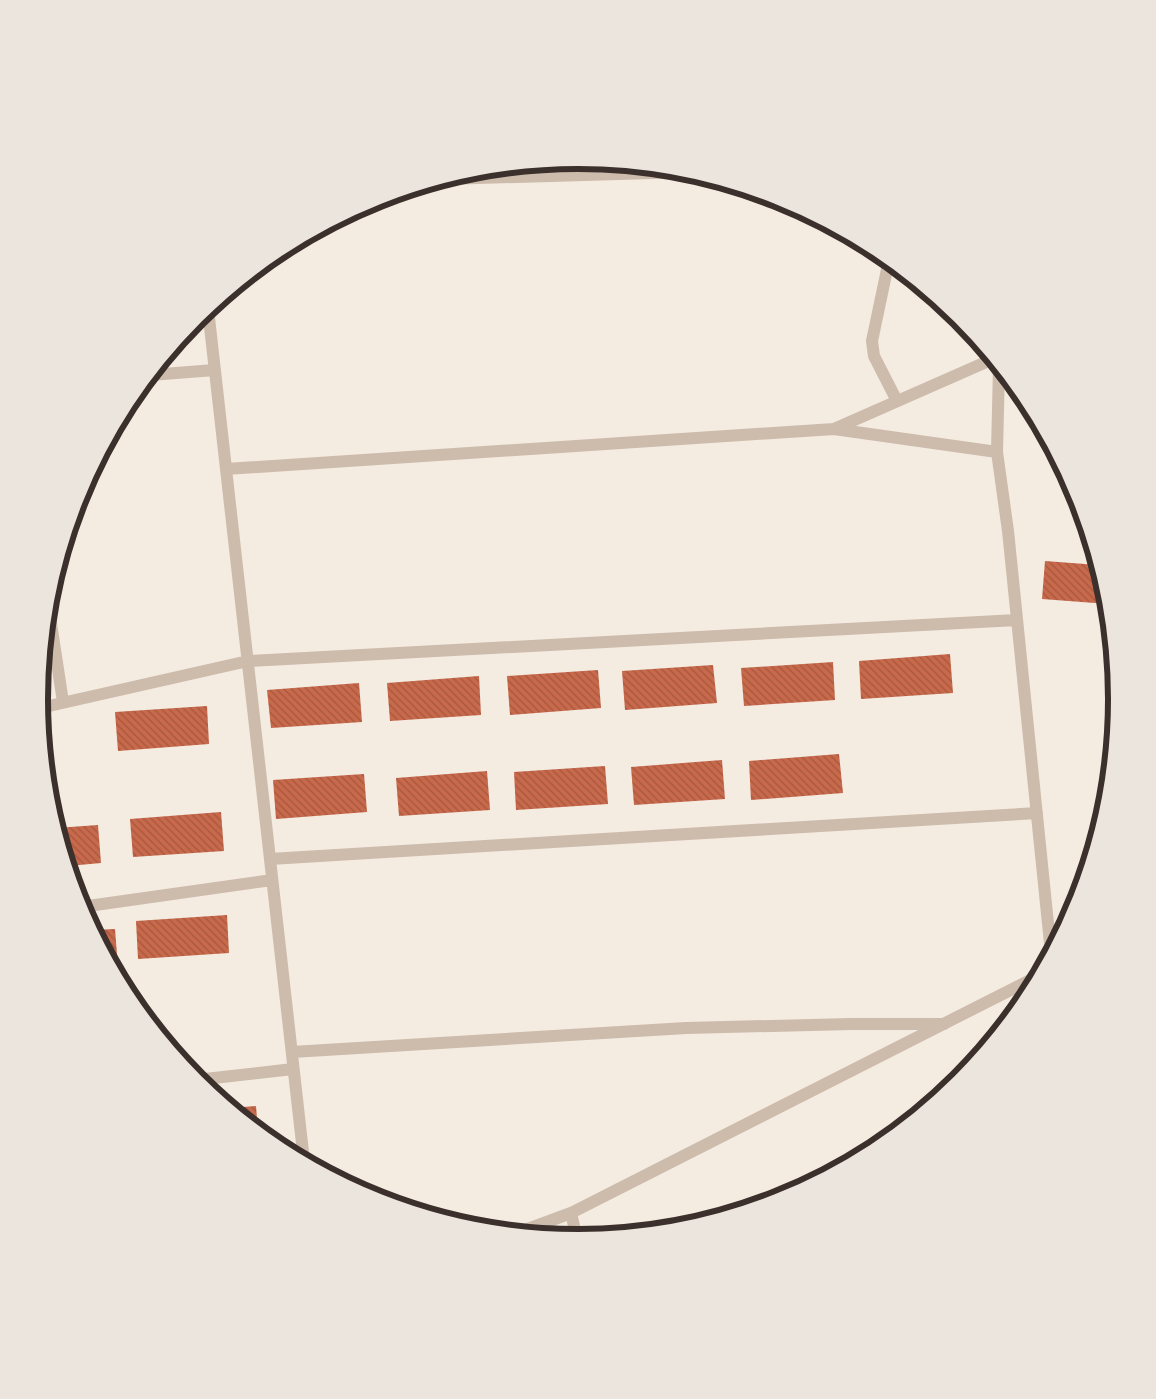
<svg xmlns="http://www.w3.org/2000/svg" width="1156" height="1399" viewBox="0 0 1156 1399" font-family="'PT Sans',sans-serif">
<defs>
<pattern id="building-back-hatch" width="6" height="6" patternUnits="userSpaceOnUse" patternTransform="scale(1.25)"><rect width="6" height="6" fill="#c8694b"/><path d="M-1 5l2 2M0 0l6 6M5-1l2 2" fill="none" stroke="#a4573f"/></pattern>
</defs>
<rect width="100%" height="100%" fill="#f4ebe1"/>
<path fill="url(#building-back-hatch)" d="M1045,561l53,4 9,30 1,9 -66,-5z
M950,654l3,39 -92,6 -2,-38z
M833,662l2,38 -91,6 -3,-38z
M713,665l4,38 -92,7 -3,-39z
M598,670l3,38 -91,7 -3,-39z
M479,676l2,39 -91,6 -3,-38z
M359,683l3,39 -91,6 -4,-38z
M207,706l2,38 -91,7 -3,-39z
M839,754l4,39 -92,7 -2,-39z
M722,760l3,39 -91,6 -3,-38z
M605,766l3,38 -92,6 -2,-38z
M487,771l3,39 -91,6 -3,-38z
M364,774l3,38 -91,7 -3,-39z
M221,812l3,39 -91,6 -3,-38z
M98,825l3,38 -33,3 -12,-38z
M227,915l2,38 -91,6 -2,-38z
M115,929l3,38h-5l-20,-37z
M256,1106l2,25 -28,-23z"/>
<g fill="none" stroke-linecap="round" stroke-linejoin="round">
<path stroke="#cdbbac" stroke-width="12" d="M445,179l242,-7
M889,260l-17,81 2,15 23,45
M208,309l96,852
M999,367l-2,85 11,79 43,422
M150,375l65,-5
M834,429l159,-70
M226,469l608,-40 163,23
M48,604l15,98
M40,708l208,-47 769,-41
M270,859l767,-46
M81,907l191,-27
M292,1052l394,-24 165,-4h93
M196,1080l97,-11
M571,1213l6,26"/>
<path stroke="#cdbbac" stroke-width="12" d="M517,1233l54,-20 467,-237"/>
</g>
<path d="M0 0H1156V1399H0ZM48 699a530 530 0 1 1 1060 0a530 530 0 1 1-1060 0Z" fill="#ece5de" fill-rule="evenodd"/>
<path fill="none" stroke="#3b302b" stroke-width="6" d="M48 699a530 530 0 1 1 1060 0a530 530 0 1 1-1060 0Z"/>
</svg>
